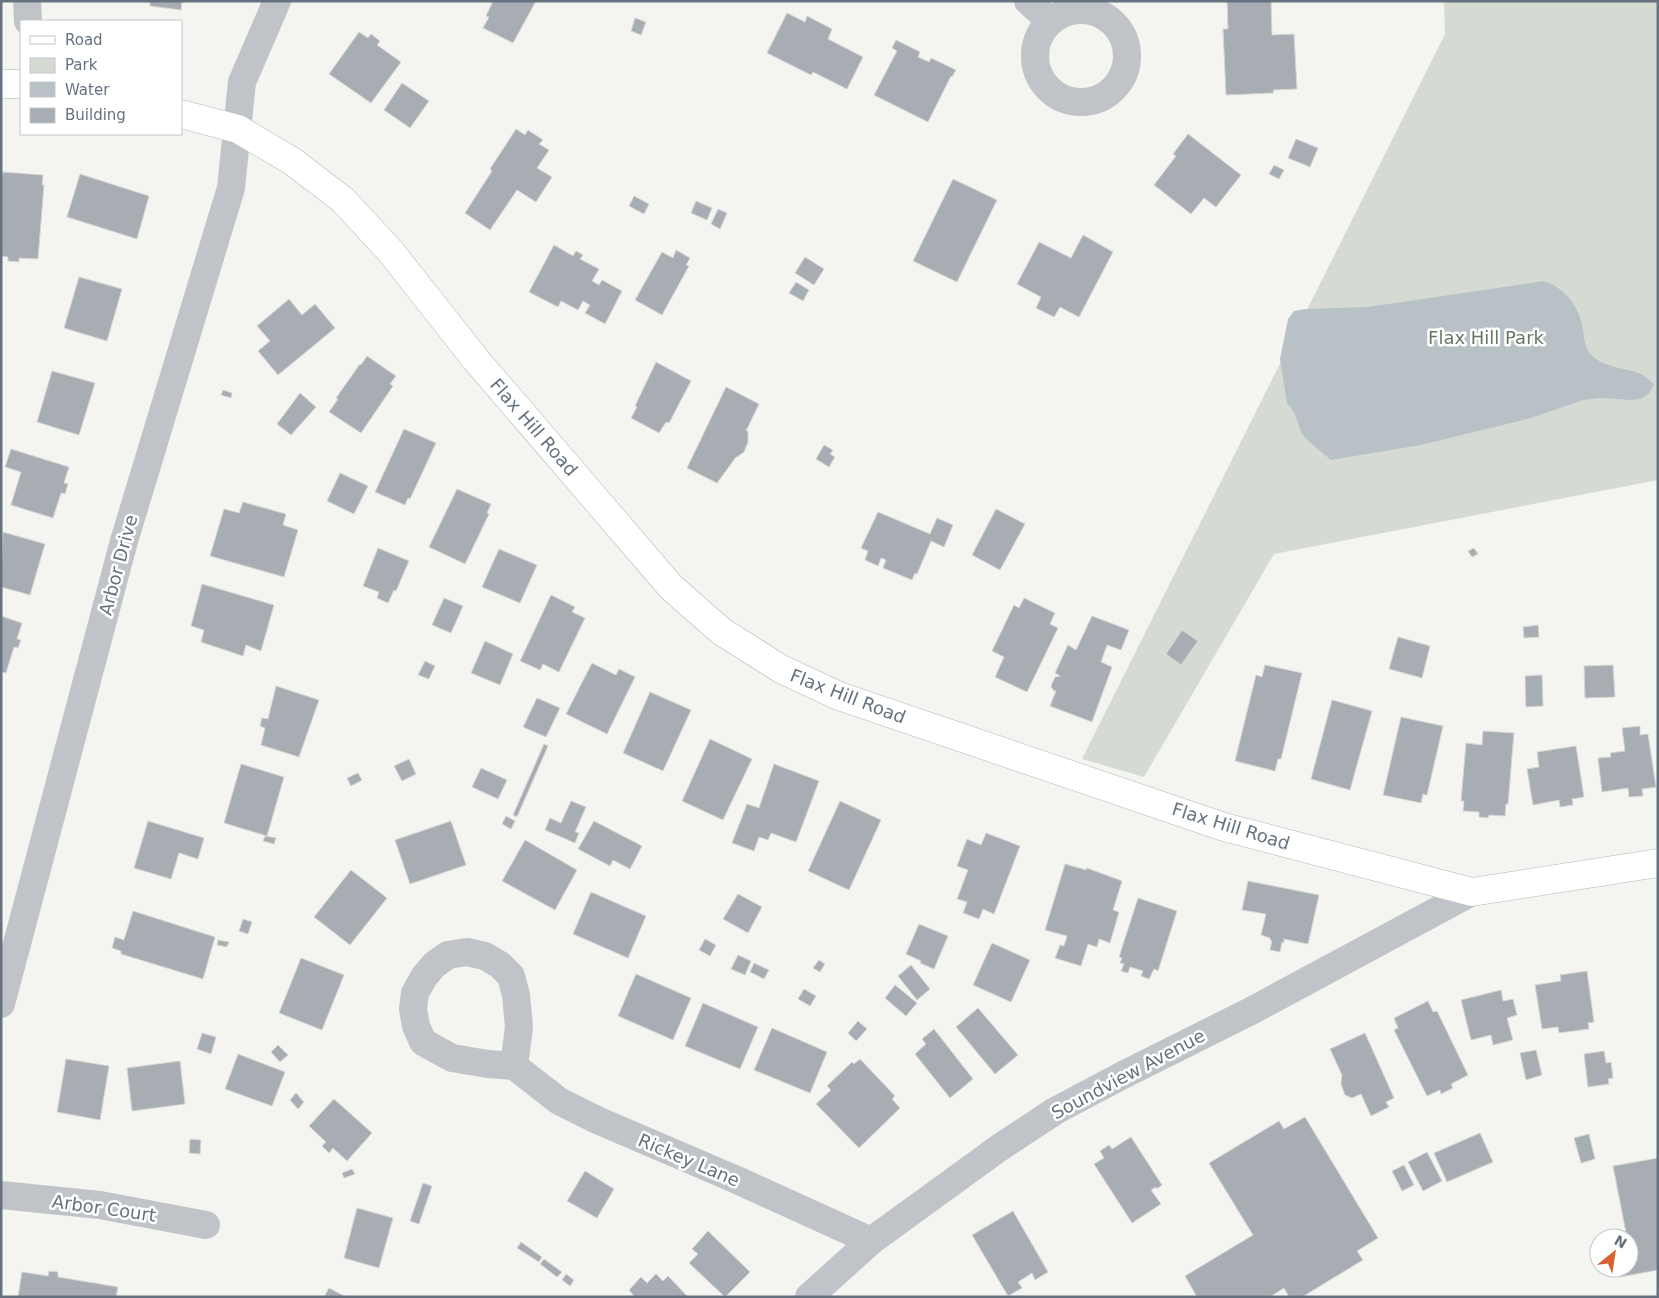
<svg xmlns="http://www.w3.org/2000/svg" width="1659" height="1298" viewBox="0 0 1659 1298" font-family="'DejaVu Sans',sans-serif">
<rect width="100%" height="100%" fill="#f4f5f1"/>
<path fill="#d5dbd3" d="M1444,1h214v479l-384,74 -130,223 -62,-18 363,-725z"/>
<path fill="#b8c2c6" d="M1544,281c20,7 34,23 38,44 2,9 2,19 7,27 12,16 34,15 49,21 7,2 11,7 16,11l-5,10 -9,5 -9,1 -29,-2 -19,2 -52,18 -110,27 -90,15 -25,-21 -5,-7 -7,-20 -7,-9 -7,-44 8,-40 6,-8 11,-2 63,-2z"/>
<path fill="#a7adb3" stroke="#d6d6d4" d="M150,1h32l-1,9 -31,-4z
M493,1h43l-23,42 -30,-15 6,-11 -3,-1z
M1227,1h44l1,34 22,-1 3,55 -24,1 1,3 -48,2 -3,-66h5z
M787,13l18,9 2,-6 25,13 -4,10 35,18 -16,32 -34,-17 -2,3 -44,-22z
M635,18l11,4 -5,13 -10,-4z
M359,32l9,6 3,-4 9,7 -3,4 24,17 -30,41 -42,-29z
M896,40l24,12 -2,5 11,5 2,-4 25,12 -4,7 -1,-1 -23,46 -54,-27 23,-44 -5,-3z
M402,83l27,18 -19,27 -26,-18z
M516,129l9,6 3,-5 15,10 -4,4 10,6 -12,18 15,9 -16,25 -19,-12 -27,40 -25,-17 27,-42 -2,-2z
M1188,134l53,41 -25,32 -12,-9 -13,16 -37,-29 22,-29 -3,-2z
M1296,139l22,9 -8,19 -22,-9z
M1274,165l10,5 -5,9 -10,-5z
M3,172l40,3 -1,10h2l-6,74 -19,-1v4l-11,-1v-4l-7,-1v-76z
M80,174l69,22 -12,43 -70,-22z
M953,179l44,21 -40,82 -44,-21z
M634,196l15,8 -5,10 -15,-8z
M696,201l16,7 -5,12 -16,-7z
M718,209l9,4 -7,16 -9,-5z
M1083,235l30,17 -34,65 -19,-10 -6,10 -18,-9 5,-11 -24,-13 22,-42 32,16z
M554,245l19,11 3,-5 7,4 -3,4 19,10 -7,12 7,4 3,-5 20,11 -17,33 -20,-11 5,-8 -7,-4 -5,9 -17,-9 -3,6 -29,-15z
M676,250l14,8 -4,7 3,1 -27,49 -27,-15 27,-48 11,6z
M805,257l19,12 -10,16 -19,-12z
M79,277l43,12 -15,52 -43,-13z
M796,282l13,8 -6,11 -14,-8z
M289,299l13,16 13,-11 20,24 -57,47 -20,-24 12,-10 -13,-15z
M367,356l29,20 -6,8 3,2 -32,47 -32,-21 9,-13 -2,-1 24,-34 1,1z
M656,362l35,19 -22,42 -3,-1 -7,11 -28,-15 6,-11 -2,-1z
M52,371l43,12 -16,52 -42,-13z
M726,387l33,17 -13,27h2v11l-4,10 -7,5h-1l-19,26 -30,-15z
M223,390l9,3 -1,5 -10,-3z
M300,393l16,14 -25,28 -14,-11z
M404,429l32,14 -26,56 -2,-1 -3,7 -30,-13z
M824,445l9,5 -3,4 5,3 -6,10 -13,-8z
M11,449l58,18 -5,16 4,1 -3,10 -4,-1 -8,25 -42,-13 10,-33 -16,-5z
M340,473l28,13 -14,28 -27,-13z
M457,489l34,15 -4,9 2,1 -24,50 -36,-17z
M243,502l43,12 -3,11 15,5 -14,47 -74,-21 14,-47 15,4z
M996,509l29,15 -25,46 -28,-15z
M878,512l52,22 7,-16 16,7 -9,22 -13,-6 -14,33 -2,-1 -3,7 -29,-12 3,-8 -2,-1 -3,-1 -3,8 -13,-6 3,-9 -7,-3z
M3,532l42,12 -15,51 -29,-8z
M378,548l31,13 -13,30 -2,-1 -6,13 -11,-5 2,-6 -16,-6z
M1474,548l4,6 -6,3 -4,-6z
M499,549l38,16 -17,38 -38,-16z
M202,584l72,21 -13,46 -15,-6 -3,11 -42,-14 3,-12 -13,-4z
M551,595l24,12 -3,5 13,6 -26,54 -16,-8 -3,6 -20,-9z
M444,598l19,8 -12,27 -19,-8z
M1024,598l31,15 -5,11 8,4 -31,64 -32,-15 9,-20 -12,-6 22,-46 5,3z
M1,616l21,7 -5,16 4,1 -3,8 -4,-1 -8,26 -5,-1z
M1092,616l37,14 -8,20 -14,-5 -6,17 11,5 -20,55 -42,-16 6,-15 -3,-1 -2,-4 4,-9 5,-1 -5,-3 13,-28 8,5z
M1538,625l1,12 -15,1 -1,-11z
M1182,630l16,11 -17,24 -15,-11z
M1398,637l32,9 -8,32 -33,-9z
M485,641l28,13 -13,31 -29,-12z
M425,661l10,5 -6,13 -11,-4z
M592,663l24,12 3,-6 16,8 -28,57 -41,-20z
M1265,665l37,8 -21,86h-3l-3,12 -40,-10 21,-86 6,2z
M1613,665l2,32 -30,1 -1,-32z
M1542,675l1,31 -17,1 -1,-31z
M276,686l43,14 -20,57 -38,-12 4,-17 -5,-2 2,-8 6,1z
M650,692l41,18 -28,61 -40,-18z
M537,698l23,10 -14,29 -23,-10z
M1332,700l40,11 -22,79 -39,-11z
M1401,717l42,9 -16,69 -4,-1 -2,9 -38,-8z
M1640,726v9l8,-1 8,53 -14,2 1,7 -14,1 -1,-9 -26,4 -4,-34 13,-1 -1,-4 15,-2 -3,-23z
M1483,731l31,2 -6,71h-2l-1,12 -16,-1 -1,3 -9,-1v-5l-16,-1 1,-10h-3l5,-58 16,2z
M710,739l42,20 -29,61 -41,-19z
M544,744l4,2 -31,71 -4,-2z
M1576,746l8,51 -12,2 1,6 -13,2 -1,-7 -26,5 -6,-36 12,-2 -2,-15z
M409,759l7,15 -14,7 -8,-15z
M241,764l43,13 -17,59 -43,-13z
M774,764l45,17 -23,61 -25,-9 -3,7 -9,-3 -5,14 -22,-8 15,-39 12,4z
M481,768l26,12 -9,19 -26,-12z
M358,773l4,7 -11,6 -4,-8z
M571,801l15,6 -11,25 4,1 -4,10 -30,-13 5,-12 11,5z
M840,801l41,19 -32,70 -41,-19z
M506,816l9,5 -4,8 -9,-5z
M148,821l56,17 -6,21 -19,-6 -8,26 -37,-11z
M451,821l15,44 -56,19 -15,-44z
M594,821l48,25 -12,23 -17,-9 -3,6 -32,-17z
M986,833l34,13 -26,68 -11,-5 -4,10 -16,-6 4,-11 -10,-3 11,-29 -11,-4 10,-27 14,6z
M265,836l11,2 -2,6 -11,-3z
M525,840l52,30 -22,40 -53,-29z
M1065,864l21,6 1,-2 35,13 -9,29 6,2 -9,31 -11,-4 -2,8 -9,-3 -7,22 -26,-8 5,-13 4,1 3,-10 -22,-6z
M351,870l36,28 -37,47 -36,-28z
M1248,881l71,14 -11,49 -24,-5v4l-2,-1 -2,10 -10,-2 2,-9 -2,-1v-2l-9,-3 5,-21 -24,-4z
M591,892l55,24 -18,42 -55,-24z
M738,894l24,13 -14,26 -25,-14z
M1138,898l39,13 -19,60 -4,-2 -5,10 -8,-3 2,-5 -13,-4 -2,6 -7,-2 3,-7 -4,-1 2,-5 -3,-1z
M133,911l82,26 -12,42 -82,-25v-3l-9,-3 3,-11 9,3z
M243,919l9,3 -4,12 -9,-3z
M919,924l29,12 -14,33 -14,-6 1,-2 -15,-7z
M705,939l11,6 -6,11 -11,-6z
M218,940l11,2 -2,5 -10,-2z
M992,943l38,17 -19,42 -38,-17z
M738,955l13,6 -6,14 -14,-6z
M301,958l43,17 -22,55 -43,-17z
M819,960l6,4 -5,8 -7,-4z
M754,963l15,7 -5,9 -14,-7z
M911,965l19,24 -13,11 -19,-24z
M1587,971l7,51 -6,1 1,6 -30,4 -1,-6 -16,2 -7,-44 26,-4 -1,-6z
M636,974l55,24 -18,42 -55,-24z
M895,985l22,18 -11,13 -21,-18z
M804,989l12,7 -6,10 -12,-7z
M1501,990l2,11 10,-2 4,16 -10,3 6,22 -20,5 -2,-10 -20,5 -10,-40z
M1428,1001l5,11 4,-1 31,64 -17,9 2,4 -12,6 -1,-4 -13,6 -33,-66 4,-2 -4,-10z
M703,1003l55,24 -18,42 -55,-23z
M978,1008l40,47 -23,19 -39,-47z
M858,1021l9,8 -11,12 -8,-8z
M772,1028l55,24 -17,41 -56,-23z
M934,1029l39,50 -23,19 -35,-44 11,-10 -4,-5z
M202,1033l14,4 -5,17 -14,-5z
M1365,1033l29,65 -8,4 3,5 -18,9 -10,-22 -9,4 -7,-3 -4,-11 1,-9 -12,-26z
M278,1045l10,10 -8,7 -9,-10z
M1536,1050l6,25 -16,5 -6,-27z
M1604,1051l2,12 5,-1 2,16 -5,1 1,5 -21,3 -4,-33z
M238,1054l47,18 -13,34 -47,-17z
M66,1059l43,7 -9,54 -43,-8z
M860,1059l35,37 -3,3 8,9 -41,40 -43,-44 15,-14 -4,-4 25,-24 2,2z
M180,1061l5,43 -53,7 -5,-43z
M296,1093l8,9 -6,7 -8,-9z
M334,1099l38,34 -25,28 -14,-13 -4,5 -7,-7 4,-4 -17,-16z
M1305,1117l73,121 -21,13 6,9 -61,37h-13l-5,-9 -14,9h-73l-12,-21 68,-41 -44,-72 70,-42 5,8z
M1480,1133l13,29 -46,20 -13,-29z
M1589,1134l6,25 -14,4 -7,-25z
M1131,1137l31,48 -5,4 -1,-2 -5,3 10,14 -29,19 -38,-59 10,-6 -4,-7 9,-6 3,4z
M190,1139l11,1 -1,14 -11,-1z
M1427,1152l15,29 -19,10 -15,-29z
M1658,1158v112l-38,7 -2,-9h11v-30h-2l-14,-72z
M1404,1165l10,20 -12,6 -10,-20z
M352,1169l3,5 -11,4 -2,-5z
M585,1171l29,18 -17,29 -30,-17z
M423,1183l9,3 -13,38 -9,-3z
M357,1208l36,10 -14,50 -35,-10z
M1013,1211l35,61 -13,8 -3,-7 -14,9 4,6 -14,8 -36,-61z
M708,1231l42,41 -25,25 -36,-34 9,-9 -6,-5z
M521,1242l21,15 -3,5 -22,-14z
M544,1259l18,13 -5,5 -17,-13z
M49,1271l9,1v5l60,10 -2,10h-98l4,-25 26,4z
M566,1274l8,6 -4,6 -8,-6z
M656,1274l7,7 5,-5 20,21h-53l-6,-7 12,-13 6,6z
M329,1288l17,9h-22z"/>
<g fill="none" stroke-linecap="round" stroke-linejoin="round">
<g stroke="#b2b5b9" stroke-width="29">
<path id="major" d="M1,84h20
M181,114l57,15 54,32 51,39 48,52 86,109 194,226 50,44 60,38 58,27 385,131 248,65 186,-29"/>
</g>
<path stroke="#c0c3c7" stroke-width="28" d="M27,1l1,20
M1028,1l22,20
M1035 56a46 46 0 1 1 92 0a46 46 0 1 1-92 0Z
M1,1004l123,-463 107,-353 11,-106 35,-81
M514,1066l5,-39 -3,-32 -5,-19 -11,-11 -15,-9 -18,-4 -19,3 -14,10 -10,12 -9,16 -2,16 3,17 7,16 29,16 36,6 26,2 45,35 38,19 140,60 134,61
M1,1195l99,10 106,20
M809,1297l62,-56 128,-93 56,-37 66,-35 130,-65 221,-119"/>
<use href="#major" stroke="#fff" stroke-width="28"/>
</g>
<g text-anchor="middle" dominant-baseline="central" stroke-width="5" stroke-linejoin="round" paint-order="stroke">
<g font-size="18" fill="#667864" stroke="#fff">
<text x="1486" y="337">Flax Hill Park</text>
</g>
<g font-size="18" fill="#667280" stroke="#fff">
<text transform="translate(534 427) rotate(49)">Flax Hill Road</text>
<text transform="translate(118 565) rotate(-75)">Arbor Drive</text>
<text transform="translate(848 696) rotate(21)">Flax Hill Road</text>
<text transform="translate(1231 826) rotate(17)">Flax Hill Road</text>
<text transform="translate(1128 1074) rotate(-28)">Soundview Avenue</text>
<text transform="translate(689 1160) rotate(23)">Rickey Lane</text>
<text transform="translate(104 1208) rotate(8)">Arbor Court</text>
</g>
</g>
<rect width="1659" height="1298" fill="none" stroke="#667280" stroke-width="5"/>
<rect x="20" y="20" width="162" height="115" fill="#ffffff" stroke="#c2c7cc"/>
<rect x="30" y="36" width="25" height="8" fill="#ffffff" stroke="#c2c7cc"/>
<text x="65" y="45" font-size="15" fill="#667280">Road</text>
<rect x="30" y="58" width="25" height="15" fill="#d5dbd3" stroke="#c2c7cc"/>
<text x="65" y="70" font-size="15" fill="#667280">Park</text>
<rect x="30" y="82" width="25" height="15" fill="#b8c2c6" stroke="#c2c7cc"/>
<text x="65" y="95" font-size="15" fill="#667280">Water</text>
<rect x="30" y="108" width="25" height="15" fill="#a7adb3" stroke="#c2c7cc"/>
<text x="65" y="120" font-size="15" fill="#667280">Building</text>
<g transform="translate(1614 1253) rotate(30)"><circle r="24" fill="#ffffff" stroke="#c2c7cc"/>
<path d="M0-4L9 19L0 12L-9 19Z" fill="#d7622f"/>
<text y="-8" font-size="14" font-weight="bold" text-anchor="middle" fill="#667280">N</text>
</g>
</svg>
